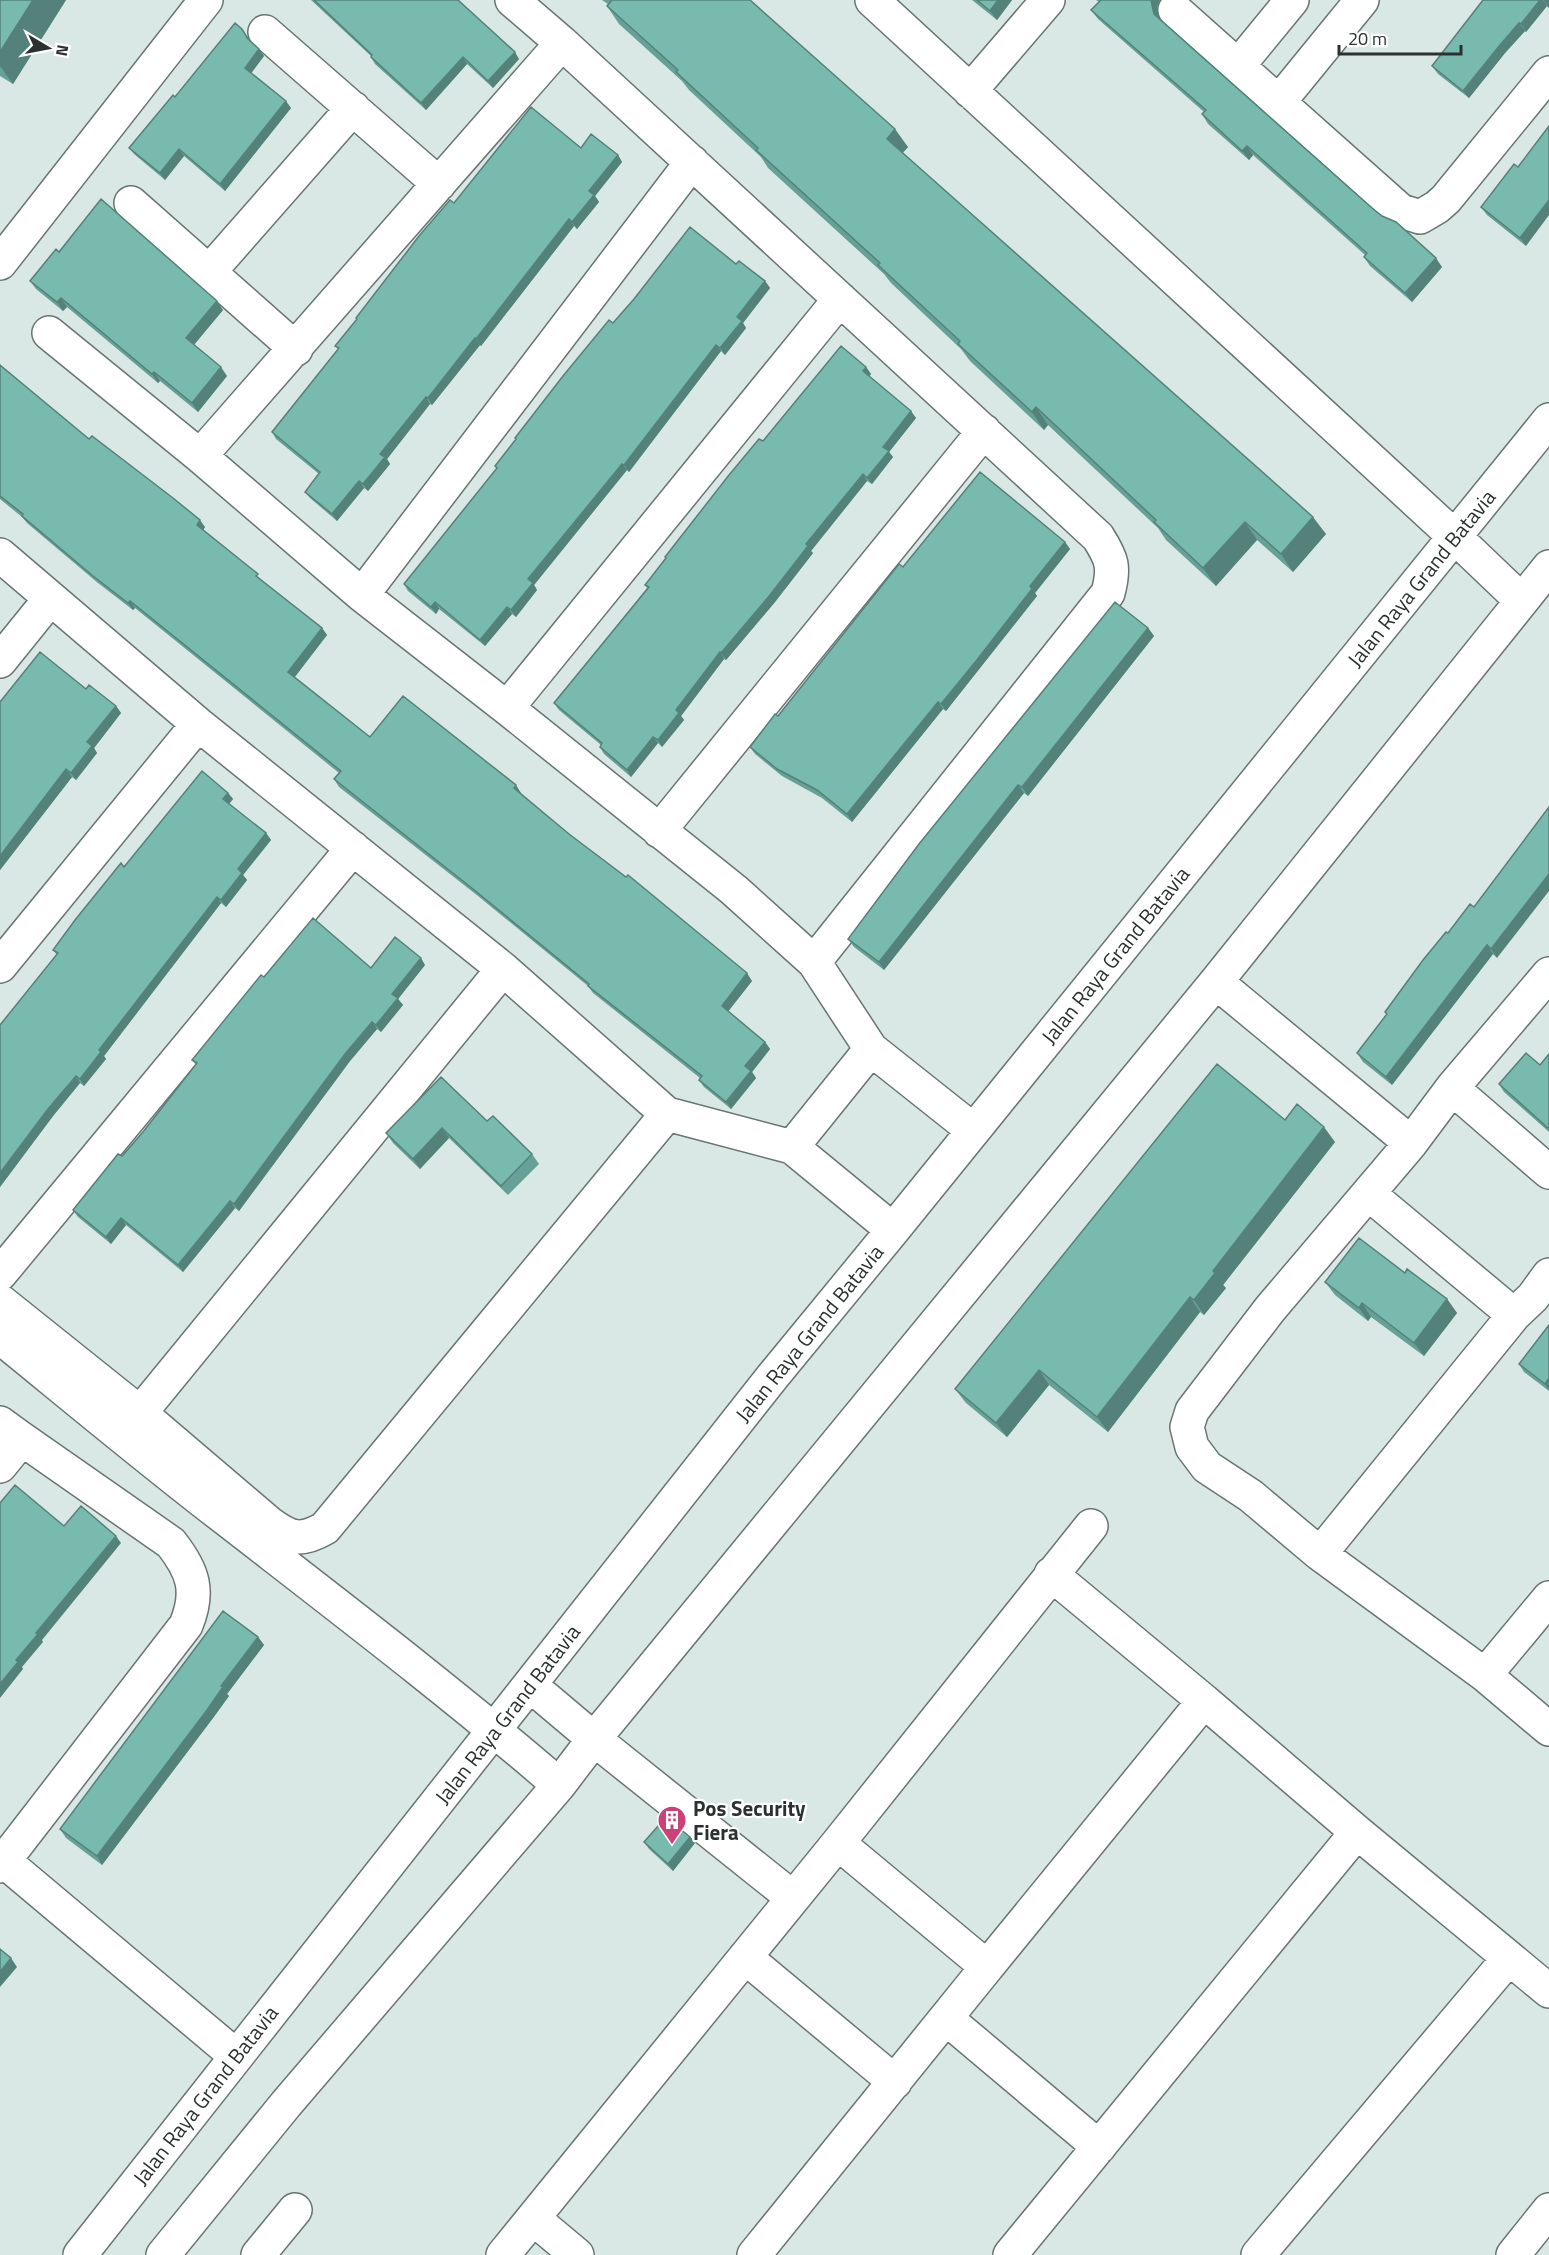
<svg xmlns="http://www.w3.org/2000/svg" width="1549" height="2255" viewBox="0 0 1549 2255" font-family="'Titillium Web',sans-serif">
<rect width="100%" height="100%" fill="#d9e8e4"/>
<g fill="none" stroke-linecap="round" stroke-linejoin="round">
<g stroke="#687572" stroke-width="36">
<path id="minor" d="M512,0l50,43 536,494c14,22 17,30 10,56l-294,369
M872,0l583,537 66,63
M1175,10l226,201 19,6 17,-10 9,-8 103,-126
M265,32l174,152
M1238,66l54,-66
M970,91l78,-91
M1278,103l84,-103
M131,203l165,146
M0,263l206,-263
M209,272l144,-164
M49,333l151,123 162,139 145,113 227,182 80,72 57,87 102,81
M200,456l362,-413
M0,555l198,169 305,245 164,145 125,33 79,-98
M362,595l330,-433
M0,661l50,-62
M507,708l333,-409
M659,831l325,-400
M0,966l198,-242
M1216,982l195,161 41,-55 97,-114
M1452,1088l97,84
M1411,1143l-141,166 -78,102 -5,16 5,20 15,20 44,29 69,58 165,121 64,54
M792,1147l101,83
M0,1274l353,-426
M0,1301l140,112 129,110c22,16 32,19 56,5l342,-414
M1514,1315l19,-18 16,-22
M0,1337c75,61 149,123 226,182 112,87 225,173 333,266
M140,1413l363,-444
M0,1423l22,16
M0,1466l22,-27 149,104c22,28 29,48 15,82l-186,241
M1320,1554l194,-239 -145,-121
M1051,1574l153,127
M1485,1675l64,-77
M530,1685l64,54 199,159
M838,1843l149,124 217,-266 153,131 192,159
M4,1861l232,195
M745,1957l150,125
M947,2019l152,128
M534,2219l43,36
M80,2255l693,-879 120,-146 656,-810
M163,2255l123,-151 273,-319 35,-46 622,-757 333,-415
M258,2255l37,-45
M503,2255l335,-412 253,-317
M754,2255l233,-288
M1010,2255l347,-423
M1258,2255l251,-297
M1513,2255l36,-45"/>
</g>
<use href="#minor" stroke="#fff" stroke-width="33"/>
</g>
<path fill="#67a096" d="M0,0h66l-53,84 -13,-8z
M311,0h147l61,59 -26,29 -26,-24 -41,46 -51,-46 -4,-7v-1z
M602,0h148l158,147 -5,6 423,381 -33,38 -36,-32 -41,46 -50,-46 -8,-12 -110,-103 -4,5 -74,-69 -9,-12 -70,-66 -7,-9 -116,-106 -7,-11 -72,-67 -7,-9 -63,-57 -12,-18 1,-2z
M972,0h40l-15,20z
M1096,0h64l-3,7 2,12 213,189 70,59 -30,35 -42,-36 -6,-9 1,-2 -112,-100 -4,5 -41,-36 -6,-10 2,-2 -106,-93 -7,-9 8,-8z
M1483,0h66v8l-2,-2 -21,26 -1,-1 -20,22 -36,45 -31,-24 -6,-8z
M247,36l3,5 14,15 -13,17 40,35 -66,83 -41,-35 -19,24 -31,-26 -5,-6 46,-51z
M581,148l37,7 4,7 -27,34 4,6 -22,27 -3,-3 -93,120 -1,-1 -48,60 -2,-1 -43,55 3,5 -22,27 -4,-3 -27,33 -27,-23 -5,-6 14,-18 -43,-35 -4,-7 66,-83 -3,-3 119,-143z
M1518,167l8,79 -39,-31 -6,-8z
M736,264l29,17 5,7 -27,35 3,5 -21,27 -4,-4 -92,121 -2,-2 -93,115 3,5 -21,27 -4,-3 -27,32 -46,-37 -3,5 -28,-23 -4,-7 93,-115 -2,-3 118,-143z
M30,281l193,29 -29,35 33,31 -29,36 -38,-31 -2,2 -91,-76 -4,4 -27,-22z
M0,365l89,74 116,88 -2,3 60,51 59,47 5,7 -32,42 75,60 151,56 -1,1 232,187 -24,30 37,31 5,7 -18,23 4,6 -25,31 -27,-22 -5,-7 1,-2 -107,-85 -5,-7 -110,-90 -139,-109 -5,-8 5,-6 -204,-165 -2,2 -35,-27 -71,-60 -5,-6 -22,-18z
M866,367l5,7 -2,2 47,42 -27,34 4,5 -21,27 -5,-3 -56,70 2,2 -38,49 -49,58 -2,-1 -43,57 3,4 -22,27 -4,-4 -27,34 -27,-23 -4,-7 1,-2 -42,-35 -5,-7 93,-115 -2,-3 118,-144z
M1065,542l5,7 -35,44 2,3 -91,115 -3,-2 -91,113 -30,-24 -40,-22 -27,-22 -5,-7 28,-31 125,-149z
M1148,628l6,8 -126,160 -4,-3 -140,177 -30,-23 -6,-8z
M86,689l30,17 5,7 -27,35 3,5 -21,27 -4,-3 -72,93v-168z
M228,793l5,6 -4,5 37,29 5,7 -28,35 4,5 -21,27 -5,-4 -117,153 2,3 -22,27 -4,-3 -27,33 -53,71v-162l57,-70 -4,-5 71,-83z
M1474,907l23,51 -4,-4 -101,131 -29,-23 -6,-9 91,-120z
M425,965l-27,34 5,6 -22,27 -4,-3 -27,32 -111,150 -4,-3 -52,64 -57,-47 -15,19 -33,-27 -5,-7 70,-78 53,-67 -4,-5 72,-83 107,-9z
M1549,1054v78l-45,-40 -5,-8 41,-19z
M1285,1120l50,22 -112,143 3,3 -22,27 -4,-3 -92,120 -59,-47 -42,52 -41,-34 -11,-14z
M487,1121l45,33 7,10 -31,31 -59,-57 -29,31 -27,-26 -7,-10z
M1405,1273l42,26 10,14 -33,43 -53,-39 -3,4 -33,-26 -10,-13z
M1549,1325v66l-25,-19 -5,-8z
M258,1637l6,8 -37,49 2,2 -16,22 -111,147 -36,-27 -6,-9z
M690,1837l5,6 -22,28 -24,-22 -5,-7z"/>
<path fill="#54827a" d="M33,0h33l-53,84 -13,-18v-14z
M998,0h14l-15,20 -7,-9z
M1151,0h9l-3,7 3,16 -6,-9z
M1540,0h3l4,6 -21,26 -5,-8z
M1544,0h5v8l-5,-7z
M1519,23l6,8 -20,22 -36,45 -6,-7 37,-46z
M259,49l5,7 -14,19 -5,-7z
M515,52l4,7 -26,29 -5,-7z
M463,57l4,7 -41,46 -5,-7z
M286,101l5,7 -66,83 -5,-7z
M895,129l13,18 -9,9 -12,-17z
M1247,146l6,9 -4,5 -7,-9z
M179,149l5,7 -19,24 -5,-7z
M618,155l4,7 -27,34 4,6 -22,27 -5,-7 17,-31z
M1549,200v15l-23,31 -6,-8z
M569,219l5,7 -93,120 -5,-7z
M1436,258l6,9 -30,35 -7,-9z
M765,281l5,7 -27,35 3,5 -21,27 -5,-7 17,-31z
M61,298l6,9 -4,4 -6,-9z
M217,301l6,9 -31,37 -6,-9z
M475,338l5,7 -48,60 -4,-7z
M716,345l5,6 -92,121 -5,-7z
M221,367l6,9 -29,36 -6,-9z
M866,367l5,7 -3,4 -5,-7z
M154,372l6,9 -2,2 -6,-9z
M426,397l4,7 -43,55 3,5 -22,27 -5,-7 17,-30z
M1036,407l12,18 -4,5 -12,-18z
M911,411l5,7 -27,34 4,5 -21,27 -5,-6 16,-31z
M622,464l5,6 -93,115 3,5 -21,27 -5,-7 17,-31z
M863,474l4,7 -56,70 2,2 -38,49 -49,58 -5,-7 85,-109z
M359,481l5,7 -27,33 -5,-7z
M1313,517l13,17 -33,38 -12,-18z
M200,520l5,7 -3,5 -5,-7z
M1245,522l12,18 -41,46 -13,-18z
M1065,542l5,7 -35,44 2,3 -91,115 -5,-7 89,-118z
M130,601l5,7 -2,2 -5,-7z
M435,602l4,7 -3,5 -5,-7z
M507,607l5,7 -27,32 -5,-6z
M322,628l5,7 -34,44 -5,-7z
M1148,628l6,8 -126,160 -6,-9z
M720,652l4,7 -43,57 3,4 -22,27 -4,-7 18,-30z
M938,702l5,7 -91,113 -5,-8z
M116,706l5,7 -27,35 3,5 -21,27 -5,-7 16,-31z
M653,737l5,6 -27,34 -4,-7z
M66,769l6,8 -72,93v-14z
M516,785l5,8 -2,3 -5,-8z
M1018,785l6,8 -140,177 -5,-8z
M228,793l5,6 -5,6 -5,-6z
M266,833l5,7 -28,35 4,5 -21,27 -5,-7 17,-31z
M1549,874v17l-52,67 -6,-9z
M217,897l4,6 -117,153 2,3 -22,27 -4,-7 19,-29z
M1487,945l6,9 -101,131 -6,-8z
M421,958l4,7 -27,34 5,6 -22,27 -5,-7 16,-31z
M747,973l5,8 -25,32 -5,-7z
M372,1022l5,7 -27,32 -111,150 -5,-7 111,-150z
M765,1042l5,7 -18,23 4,6 -25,31 -5,-7 19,-36z
M76,1076l4,7 -27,33 -53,71v-14l48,-64z
M1324,1127l11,15 -112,143 3,3 -22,27 -10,-15 19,-29z
M442,1128l7,10 -29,31 -7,-10z
M230,1201l5,7 -52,64 -5,-7z
M121,1218l5,7 -15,19 -5,-7z
M1190,1297l10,15 -92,120 -11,-15z
M1447,1299l10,14 -33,43 -10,-13z
M1362,1303l9,14 -3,4 -9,-13z
M1039,1370l10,15 -42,52 -11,-14z
M1549,1378v12l-4,-6z
M116,1536l5,7 -79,97 1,2 -21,25 1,2 -23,29v-14l16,-24 20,-27z
M258,1637l6,8 -37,49 2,2 -16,22 -111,147 -5,-9z
M690,1837l5,6 -22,28 -5,-7z
M11,1958l6,9 -17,20v-15z"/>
<path fill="#78baae" stroke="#54827a" stroke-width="1.5" d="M0,0h33l-33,52z
M314,0h144l57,52 -27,29 -25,-24 -42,46 -50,-46 1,-2z
M612,0h138l145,129 -8,10 426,378 -32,37 -36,-32 -42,46 -49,-46 2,-2 -120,-113 -4,5 -74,-68 2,-3 -82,-76 2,-2 -124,-113 2,-2 -82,-76 2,-2 -71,-64z
M977,0h21l-8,11z
M1101,0h50l3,14 218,194 10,8 14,6 40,36 -31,35 -41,-36 3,-4 -120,-107 -5,5 -40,-37 4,-4 -115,-100z
M1483,0h57l-19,24 -2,-1 -19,22 -37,46 -31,-25z
M235,23l7,6 6,10 11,10 -14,19 41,33 -66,83 -41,-35 -19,24 -31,-25 44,-53 2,2z
M531,107l50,41 10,-14 27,21 -29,36 5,4 -22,27 -3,-3 -93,120 -1,-1 -47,60 -2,-1 -46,57 5,3 -22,27 -4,-3 -27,33 -27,-22 15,-20 -48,-40 67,-84 -4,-2 22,-27 -1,-1 63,-82 31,-36 4,3z
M1549,126v74l-29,38 -39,-31 33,-43 4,3z
M101,199l116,102 -31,37 35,29 -29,36 -38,-31 -2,2 -91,-76 -4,4 -27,-21 26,-32 3,3z
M690,227l46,37 3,-3 26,20 -28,36 5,4 -22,27 -4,-3 -92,120 -2,-1 -94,115 5,4 -22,27 -4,-3 -27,33 -45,-38 -4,5 -27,-23 93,-116 -2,-2 21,-27 -1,-1 48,-62 46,-56 4,3 21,-24z
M841,346l25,21 -3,4 48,40 -28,36 6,4 -22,27 -4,-4 -57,70 2,2 -38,49 -49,58 -1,-1 -44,58 3,3 -21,27 -5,-3 -26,33 -27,-23 2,-4 -48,-40 95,-116 -4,-2 21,-27 -1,-1 64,-82 30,-36 4,2z
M0,365l89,74 3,-3 81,62 27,22 -3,5 61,49 -2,2 66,52 -34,44 82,65 33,-41 113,89 -2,3 55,46 57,43 2,-2 119,98 -25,33 43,36 -20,24 6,5 -25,31 -27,-22 3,-4 -114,-90 1,-2 -116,-95 -139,-110 7,-8 -211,-170 -2,2 -35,-27 -71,-60 1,-2 -23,-18z
M980,472l85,70 -35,44 2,3 -56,72 -35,43 -3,-2 -91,112 -30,-24 -40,-21 -27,-22 25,-33 3,2 121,-152 4,3z
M1115,602l33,26 -126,159 -4,-2 -139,177 -31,-23 71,-95z
M40,652l46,37 3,-4 27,21 -29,36 5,4 -21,27 -5,-4 -66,87v-154z
M202,771l26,22 -5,6 43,34 -28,36 4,4 -21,27 -4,-3 -118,153 2,2 -21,27 -4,-3 -28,33 -48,64v-148l58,-72 -5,-3 22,-30 46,-57 3,4z
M1549,807v67l-58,75 -4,-4 -101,132 -29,-24 30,-39 -2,-2 38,-52 23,-28 2,1 22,-29 4,3z
M313,918l58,50 24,-31 26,21 -29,36 6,4 -22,27 -4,-3 -27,32 -111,150 -4,-3 -52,64 -57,-47 -15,19 -33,-27 45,-56 4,2 21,-24 54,-69 -5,-3 69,-85 3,2z
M1526,1053l14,12 9,-11v75l-50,-45z
M1217,1064l68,56 12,-16 27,23 -111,144 2,2 -21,27 -4,-3 -93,120 -58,-47 -43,53 -41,-34z
M441,1077l46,44 6,-5 39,38 -31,32 -59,-58 -29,31 -27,-26z
M1359,1238l46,35 2,-4 40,30 -33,44 -52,-40 -3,5 -34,-26z
M1549,1325v53l-4,6 -26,-20z
M15,1485l49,41 17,-20 35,30 -80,97 2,1 -22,26 2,2 -18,22v-181z
M223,1611l35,26 -37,49 2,1 -16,23 -110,146 -37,-27z
M666,1817l24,20 -22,27 -24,-22z
M0,1949l11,9 -11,14z"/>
<defs>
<g id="building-pin" transform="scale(1.5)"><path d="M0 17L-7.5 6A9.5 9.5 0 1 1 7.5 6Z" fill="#cc4177" stroke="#fff"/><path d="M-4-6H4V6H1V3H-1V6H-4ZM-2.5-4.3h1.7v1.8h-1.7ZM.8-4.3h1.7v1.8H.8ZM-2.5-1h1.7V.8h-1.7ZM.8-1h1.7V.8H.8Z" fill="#fff"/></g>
</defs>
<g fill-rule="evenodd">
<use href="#building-pin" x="672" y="1820"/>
</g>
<g text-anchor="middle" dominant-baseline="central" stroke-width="4.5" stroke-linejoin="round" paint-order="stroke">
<g font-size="21" fill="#2b3130" stroke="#fff">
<text transform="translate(1421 578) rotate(-51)">Jalan Raya Grand Batavia</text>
<text transform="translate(1115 955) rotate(-51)">Jalan Raya Grand Batavia</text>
<text transform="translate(809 1333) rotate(-51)">Jalan Raya Grand Batavia</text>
<text transform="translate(507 1714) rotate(-52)">Jalan Raya Grand Batavia</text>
<text transform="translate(205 2095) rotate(-52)">Jalan Raya Grand Batavia</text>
</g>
<g font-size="21" font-weight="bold" fill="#2b3130" stroke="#fff" text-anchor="start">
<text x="693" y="1808">Pos Security<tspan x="693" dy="24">Fiera</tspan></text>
</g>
</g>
<g transform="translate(48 48) rotate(100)" stroke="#ffffff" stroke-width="4.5" paint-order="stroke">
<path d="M0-4.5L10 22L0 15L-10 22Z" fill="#2b3130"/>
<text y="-9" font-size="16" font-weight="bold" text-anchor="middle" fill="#2b3130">N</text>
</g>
<path d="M1339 45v9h122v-9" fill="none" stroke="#2b3130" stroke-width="3"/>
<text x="1348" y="45" font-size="18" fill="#2b3130" stroke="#ffffff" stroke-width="4.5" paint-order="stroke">20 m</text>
</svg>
